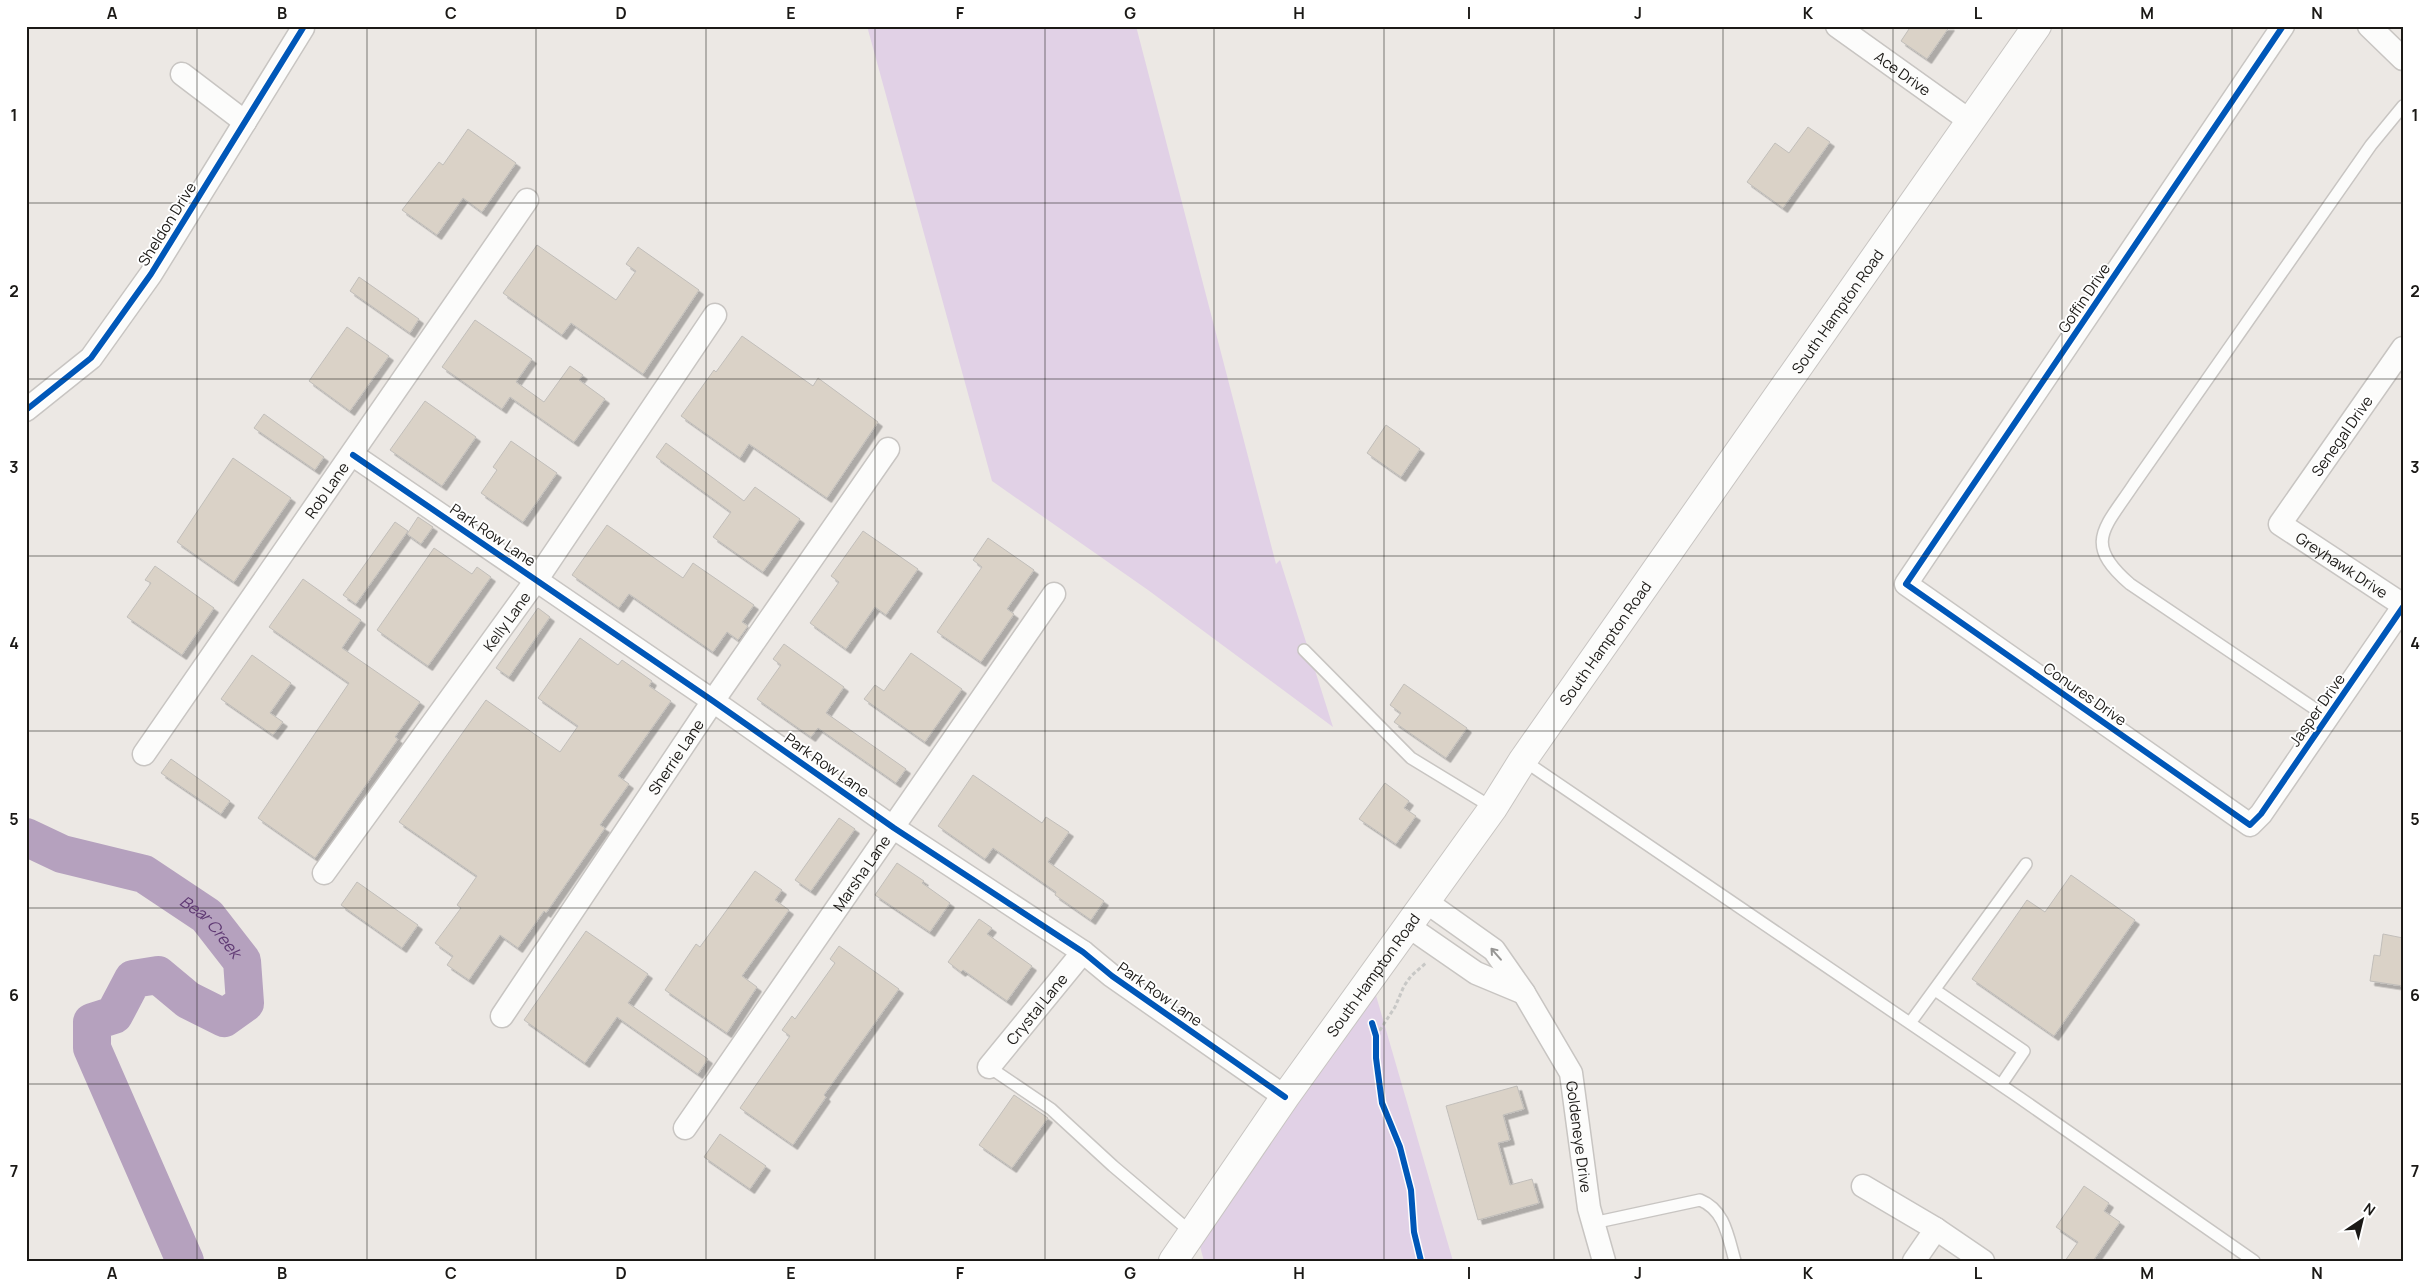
<svg xmlns="http://www.w3.org/2000/svg" width="2429" height="1287" viewBox="0 0 2429 1287" font-family="Manrope,sans-serif">
<defs>
<filter id="shadow"><feDropShadow dx="4.5" dy="4.5" stdDeviation="0" flood-color="#0004"/></filter>
</defs>
<rect width="100%" height="100%" fill="#ece8e4"/>
<path fill="#e1d1e6" d="M867,26h269l140,538 4,-4 53,167 -185,-137 -156,-109z
M1375,992l78,269h-249l-5,-18z"/>
<g fill="none" stroke-linecap="round" stroke-linejoin="round">
<path stroke="#b5a1be" stroke-width="38" id="s1" d="M26,837l36,17 82,20 63,42 35,45 3,42 -21,15 -36,-18 -30,-25 -25,4 -19,36 -22,7v26l93,213"/>
</g>
<path fill="#dad2c7" stroke="#c1beba" filter="url(#shadow)" d="M1911,26h39l-23,33 -26,-18z
M1808,127l22,15 -47,66 -36,-26 28,-39 14,10z
M468,129l48,34 -34,49 -19,-14 -26,37 -35,-25 37,-48 4,3z
M537,245l79,55 20,-29 -10,-7 12,-17 61,43 -56,84 -72,-51 -9,12 -59,-42z
M359,277l60,42 -9,14 -60,-42z
M475,320l57,39 -16,23 28,20 26,-36 13,9 -4,5 26,19 -31,43 -64,-45 -8,12 -60,-42z
M347,327l42,29 -39,55 -41,-30z
M742,336l71,50 5,-8 60,44 -51,76 -78,-54 -9,14 -59,-42 33,-46 2,2z
M425,401l51,36 -34,49 -52,-36z
M264,414l60,43 -9,13 -61,-42z
M1386,425l34,24 -19,28 -34,-24z
M511,441l46,32 -34,49 -42,-29 16,-23 -4,-3z
M666,443l78,58 11,-14 45,32 -37,53 -50,-35 18,-25 -75,-55z
M233,458l58,40 -57,84 -57,-40z
M418,517l15,10 -12,17 -14,-10z
M395,522l13,9 -52,73 -13,-9z
M607,525l76,53 10,-15 61,42 -12,17 6,4 -10,14 -11,-8 -14,20 -84,-58 -10,14 -47,-33z
M863,531l55,38 -32,46 -11,-8 -29,42 -36,-26 29,-41 -8,-6z
M988,538l46,32 -27,39 7,5 -33,48 -44,-30 45,-65 -9,-7z
M434,548l38,26 5,-7 14,10 -63,89 -51,-36z
M155,566l59,42 -32,47 -55,-38 24,-34 -6,-3z
M303,579l58,41 -19,28 78,54 -25,35 3,2 -83,119 -57,-40 91,-135 -80,-56z
M538,608l12,9 -41,60 -13,-9z
M580,638l38,27 4,-5 30,21 -3,5 22,15 -53,75 11,8 -29,41 5,3 -59,85 -2,-2 -26,37 -18,-13 -31,45 -22,-15 6,-9 -18,-13 26,-35 -4,-3 20,-29 -78,-54 87,-122 74,52 18,-26 -40,-28z
M784,644l60,43 -18,26 80,56 -10,14 -78,-55 -7,9 -54,-38 24,-34 -8,-6z
M911,653l51,36 -37,53 -61,-43 11,-14 9,6z
M252,655l39,28 -21,30 13,9 -10,13 -52,-36z
M1404,684l63,44 -21,30 -52,-36 7,-9 -11,-8z
M171,759l59,42 -9,13 -60,-41z
M973,775l69,48 4,-6 23,15 -21,30 56,39 -13,19 -36,-25 1,-3 -63,-44 -8,11 -47,-33z
M1385,783l24,18 -5,7 12,8 -20,28 -37,-25z
M839,818l16,11 -44,62 -16,-11z
M897,863l27,18 -2,2 28,20 -20,29 -55,-37z
M755,871l27,19 -7,10 14,10 -47,66 15,11 -30,46 -62,-43 31,-46 4,3z
M2071,875l64,45 -81,116 -82,-57 55,-79 18,12z
M357,882l61,43 -16,23 -61,-43z
M979,919l13,9 -5,6 45,32 -25,35 -44,-31 -2,2 -13,-10z
M586,931l62,43 -20,29 80,56 -10,15 -81,-57 -32,46 -61,-43z
M2383,934l20,4v48l-33,-5 4,-26 6,1z
M839,946l60,43 -75,106 2,2 -33,48 -53,-37 50,-72 -8,-6 10,-14 3,3 40,-56 -5,-4z
M1517,1086l7,23 -21,6 7,25 -12,3 12,42 22,-6 7,24 -61,17 -32,-114z
M1014,1095l34,23 -36,50 -33,-23z
M720,1134l46,32 -16,23 -46,-32z
M2084,1186l25,17 -5,8 16,11 -27,39h-28l13,-19 -22,-15z"/>
<g fill="none" stroke-linecap="round" stroke-linejoin="round">
<g stroke="#c8c5c2" stroke-width="14">
<path id="lane" d="M1304,650l107,108 82,50
M2327,717l-197,-133c-48,-41 -25,-56 4,-100l237,-339 32,-39
M1523,760l497,338 234,163
M1935,990l89,61 -23,34
M1910,1023l116,-159
M989,1067l62,42 62,57 79,67
M1593,1223l107,-23c25,10 28,37 35,61"/>
</g>
<g stroke="#c8c5c2" stroke-width="25">
<g id="street">
<path id="s2" d="M1837,26l133,95"/>
<path d="M2283,26l-377,558 344,241 11,-11 142,-207"/>
<path d="M2369,26l34,33"/>
<path d="M182,74l63,48"/>
<path id="s3" d="M2403,348l-123,176 123,81"/>
<path d="M26,410l65,-52 60,-84 152,-246"/>
<path d="M353,455l360,246 181,127 189,124 29,24 173,121"/>
<path id="s4" d="M144,754l383,-554"/>
<path id="s5" d="M324,873l213,-294 178,-264"/>
<path id="s6" d="M1425,901l69,49 30,43 47,80 18,135 15,53"/>
<path d="M1408,926l68,47 48,20"/>
<path id="s7" d="M502,1016l211,-315 175,-252"/>
<path id="s8" d="M989,1067l94,-115"/>
<path id="s9" d="M685,1128l369,-534"/>
<path d="M1863,1186l73,43 47,32"/>
<path d="M1914,1261l22,-32"/>
</g>
</g>
<g stroke="#c8c5c2" stroke-width="30">
<g id="secondary">
<path id="s10" d="M1173,1261l112,-164 208,-289 30,-48 514,-734"/>
</g>
</g>
<path stroke="#c8c8c6" stroke-width="3" stroke-dasharray="4 2.5" stroke-linecap="butt" d="M1376,1036l19,-29 9,-21 7,-10 15,-13"/>
<use href="#lane" stroke="#fcfcfb" stroke-width="11"/>
<use href="#street" stroke="#fcfcfb" stroke-width="22"/>
<use href="#secondary" stroke="#fcfcfb" stroke-width="28"/>
<g stroke="#fff" stroke-width="9">
<path id="cycleway" d="M2283,26l-377,558 344,241 11,-11 142,-207
M26,410l65,-52 60,-84 152,-246
M353,455l360,246 181,127 189,124 29,24 173,121
M1372,1023l4,13v22l6,45 18,44 11,43 3,42 7,29"/>
</g>
<use href="#cycleway" stroke="#0057b8" stroke-width="6"/>
</g>
<defs><path id="oneway-shaft" d="M-6 0H5M1.5-3L5.5 0L1.5 3" fill="none" stroke-width="1.6" stroke-linecap="round" stroke-linejoin="round" transform="scale(1.25)"/></defs>
<use stroke="#979694" href="#oneway-shaft" transform="translate(1496 954) rotate(-131)"/>
<path fill="none" stroke="#1b1916" stroke-width="1" stroke-opacity="0.55" d="M197,26v1235M367,26v1235M536,26v1235M706,26v1235M875,26v1235M1045,26v1235M1214,26v1235M1384,26v1235M1554,26v1235M1723,26v1235M1893,26v1235M2062,26v1235M2232,26v1235M26,203h2377M26,379h2377M26,556h2377M26,731h2377M26,908h2377M26,1084h2377"/>
<g text-anchor="middle" dominant-baseline="central" stroke-width="4" stroke-linejoin="round" paint-order="stroke">
<g font-size="15" fill="#1b1916" stroke="#fff">
<text stroke="none"><textPath href="#s2" startOffset="81">Ace Drive</textPath></text>
<text transform="translate(167 224) rotate(-58)">Sheldon Drive</text>
<text transform="translate(2084 298) rotate(-56)">Goffin Drive</text>
<text stroke="none"><textPath href="#s10" startOffset="1159">South Hampton Road</textPath></text>
<text transform="translate(2342 436) rotate(-55)">Senegal Drive</text>
<text stroke="none"><textPath href="#s4" startOffset="321">Rob Lane</textPath></text>
<text transform="translate(493 535) rotate(34)">Park Row Lane</text>
<text stroke="none"><textPath href="#s3" startOffset="289">Greyhawk Drive</textPath></text>
<text stroke="none"><textPath href="#s5" startOffset="311">Kelly Lane</textPath></text>
<text stroke="none"><textPath href="#s10" startOffset="754">South Hampton Road</textPath></text>
<text transform="translate(2085 694) rotate(35)">Conures Drive</text>
<text transform="translate(2317 710) rotate(-55)">Jasper Drive</text>
<text stroke="none"><textPath href="#s7" startOffset="312">Sherrie Lane</textPath></text>
<text transform="translate(827 765) rotate(35)">Park Row Lane</text>
<text stroke="none"><textPath href="#s9" startOffset="310">Marsha Lane</textPath></text>
<text stroke="none"><textPath href="#s10" startOffset="349">South Hampton Road</textPath></text>
<text transform="translate(1160 994) rotate(35)">Park Row Lane</text>
<text stroke="none"><textPath href="#s8" startOffset="75">Crystal Lane</textPath></text>
<text stroke="none"><textPath href="#s6" startOffset="294">Goldeneye Drive</textPath></text>
</g>
<g font-size="16" font-style="italic" fill="#5f3973" stroke="#fff">
<text stroke="none"><textPath href="#s1" startOffset="210">Bear Creek</textPath></text>
</g>
</g>
<rect width="2429" height="1287" fill="none" stroke="#ffffff" stroke-width="55"/>
<g transform="translate(2362 1220) rotate(35)" stroke="#ffffff" stroke-width="4" paint-order="stroke">
<path d="M0-4L9 19L0 12L-9 19Z" fill="#1b1916"/>
<text y="-8" font-size="14" font-weight="bold" text-anchor="middle" fill="#1b1916">N</text>
</g>
<rect x="28" y="28" width="2374" height="1232" fill="none" stroke="#1b1916" stroke-width="2"/>
<g font-size="16" text-anchor="middle" font-weight="bold" fill="#1b1916">
<text x="112" y="19">A</text>
<text x="282" y="19">B</text>
<text x="451" y="19">C</text>
<text x="621" y="19">D</text>
<text x="791" y="19">E</text>
<text x="960" y="19">F</text>
<text x="1130" y="19">G</text>
<text x="1299" y="19">H</text>
<text x="1469" y="19">I</text>
<text x="1638" y="19">J</text>
<text x="1808" y="19">K</text>
<text x="1978" y="19">L</text>
<text x="2147" y="19">M</text>
<text x="2317" y="19">N</text>
<text x="14" y="121">1</text>
<text x="2415" y="121">1</text>
<text x="14" y="297">2</text>
<text x="2415" y="297">2</text>
<text x="14" y="473">3</text>
<text x="2415" y="473">3</text>
<text x="14" y="649">4</text>
<text x="2415" y="649">4</text>
<text x="14" y="825">5</text>
<text x="2415" y="825">5</text>
<text x="14" y="1001">6</text>
<text x="2415" y="1001">6</text>
<text x="14" y="1177">7</text>
<text x="2415" y="1177">7</text>
<text x="112" y="1279">A</text>
<text x="282" y="1279">B</text>
<text x="451" y="1279">C</text>
<text x="621" y="1279">D</text>
<text x="791" y="1279">E</text>
<text x="960" y="1279">F</text>
<text x="1130" y="1279">G</text>
<text x="1299" y="1279">H</text>
<text x="1469" y="1279">I</text>
<text x="1638" y="1279">J</text>
<text x="1808" y="1279">K</text>
<text x="1978" y="1279">L</text>
<text x="2147" y="1279">M</text>
<text x="2317" y="1279">N</text>
</g>
</svg>
